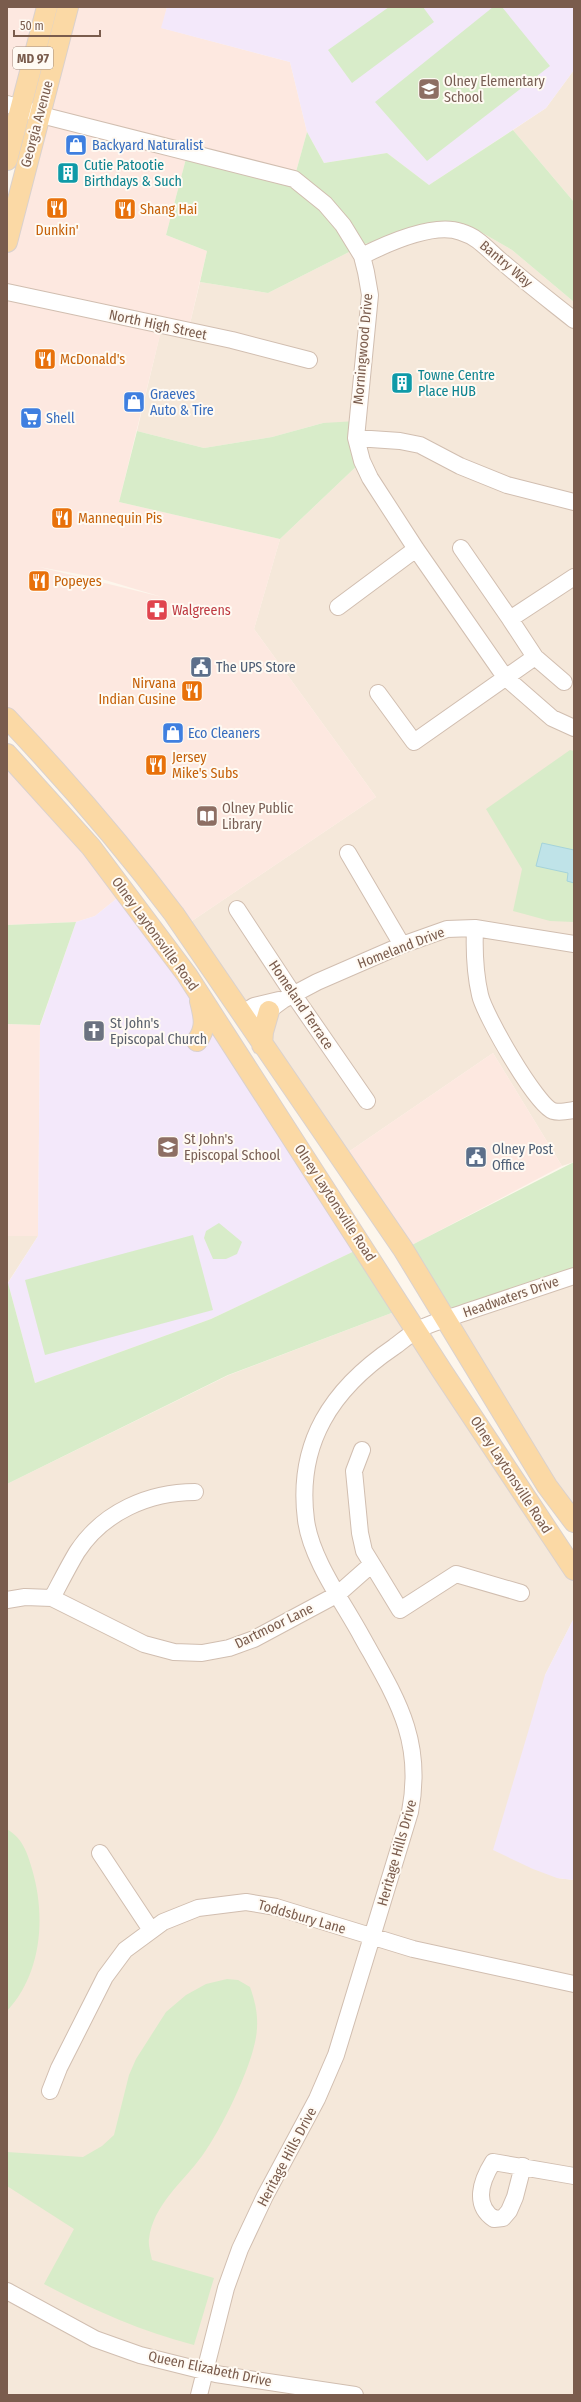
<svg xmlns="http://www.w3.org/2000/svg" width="581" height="2402" viewBox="0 0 581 2402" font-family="'Fira Sans Condensed',sans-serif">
<rect width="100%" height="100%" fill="#fdf6ec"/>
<path fill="#f5e8da" d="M574,70v132l-61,-72 33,-22z
M426,224l23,1 30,6 33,19 62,52v860l-12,4 -69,-113 -152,104 -158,-230 193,-130 -122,-168 26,-90 82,-78 -39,-38 -51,14 -68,11 -67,-17 25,-105 26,6 12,-50 68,11 97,-49z
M7,1236h31l-31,48z
M574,1276v246l-127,-203z
M402,1309l172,261v48l-29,57 12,203 17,2v515h-567v-911l222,-109z"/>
<path fill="#fde8e0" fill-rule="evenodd" d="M7,7h40l-40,153z
M68,7h99l-5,21 128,34 17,70 -13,47 -106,-28 -22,84 41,16 -19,81 -26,-5 -43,175 161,37 -26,90 122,168 -193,130 -176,-209v-476zM39,567l56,10 67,20z
M7,753l119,138 -31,25 -19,6 -69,3z
M7,1024l33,1 -2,211h-31z
M493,1053l69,113 -150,79 -71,-88z"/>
<path fill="#f3e8fa" d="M167,7h407v63l-28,38 -117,77 -42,-32 -63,10 -17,-31 -17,-70 -129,-34z
M126,891l237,356 -152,72 -176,64 -27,-100 30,-47 2,-210 36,-104 19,-6z
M574,1618v262l-17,-2 -24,-9 -40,-19 52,-175z"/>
<path fill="#d8ecc9" d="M389,7h34l11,15 -82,61 -24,-33z
M493,7h9l48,59 -123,95 -52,-59z
M513,130l61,72v100l-62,-52 -33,-19 -30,-6 -52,9 -32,10 -97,49 -68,-11 7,-31 -41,-16 22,-84 106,28 13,-47 17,31 63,-10 42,32z
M357,421l5,40 -82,78 -161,-37 18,-71 67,17 68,-11 51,-14z
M570,750l4,1v171l-24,-1 -37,-10 9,-42 -36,-60z
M76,922l-36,103 -33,-1v-99z
M574,1162v114l-127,43 -43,-70z
M219,1223l23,19 -5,12 -11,5h-13l-9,-21 2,-7z
M193,1235l20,75 -168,45 -20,-75z
M363,1247l39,62 -174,66 -221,109 1,-201 27,100 176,-64z
M7,1829c16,10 20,23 25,40 14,47 10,105 -25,142z
M227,1979l11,1 12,7c6,16 9,33 6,50 -5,32 -35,93 -54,119 -19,26 -49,49 -53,83 -1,6 2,15 3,21l62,18 -20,67c-54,-14 -101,-35 -150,-61l30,-55 -67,-43v-34l76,5 19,-11 12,-11 15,-60 7,-16 30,-47 20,-17 20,-11z"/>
<path fill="#bfe3e8" stroke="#a5d3da" d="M542,843l32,7v33l-7,-2 1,-8 -32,-7z"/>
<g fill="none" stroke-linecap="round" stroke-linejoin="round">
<g stroke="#d1beb0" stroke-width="18">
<path id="minor" d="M7,104l42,13 245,62 31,25 18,21 19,31 4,16 4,23 -14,143 6,23 8,17 46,71 89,128 47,41 22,10
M362,256c24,-12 72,-34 99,-24 17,5 26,17 39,28 24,21 49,40 74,60
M7,292l225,48 77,20
M356,438l44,3 20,4 40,21 47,19 67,17
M461,548l49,71
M338,607l78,-58
M535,657l29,25
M378,693l36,49 121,-85 -25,-38 64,-42
M348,853l54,92
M237,909l56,85 74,107
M475,928c-1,23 0,45 5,67 4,19 56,110 73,116 6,2 15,0 21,-1
M241,1014l13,-8 25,-6
M260,1017l23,-17 34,-18 85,-37 45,-16 28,-1 99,16
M362,1450l-8,21 6,62 4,18 8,13
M52,1598c8,-15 16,-31 25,-46 26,-40 72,-60 118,-60
M7,1600l18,-3 27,1 92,46 30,8 28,1 27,-5 25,-9 84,-45 34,-30 28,46 56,-36 65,19
M100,1853l51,77
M50,2091l9,-23 46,-91 20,-27 38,-28 35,-14 48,-6 30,5 137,42 161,35
M523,2166l-8,31 -6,14 -6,7 -9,1c-21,-14 -13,-38 -1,-57l81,14
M7,2291l88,48 45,16 76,19 139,21
M199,2395l27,-107 14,-39 25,-53 52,-97 19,-44 74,-243c14,-73 -14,-114 -48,-175 -19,-35 -51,-78 -56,-117 -10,-77 26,-131 88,-173 7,-5 15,-12 23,-17 18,-9 39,-14 58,-21 33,-11 66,-22 99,-33"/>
</g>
<g stroke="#dad1cd" stroke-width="22">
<path id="major" d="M7,160l40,-153
M7,242l61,-235
M7,718c59,62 115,127 167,196l229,335 144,237 27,36
M7,754l84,93 96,128 255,396 132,199
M197,1041c10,-13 7,-24 3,-40
M262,1045l1,-13 6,-21"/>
</g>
<use href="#minor" stroke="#fff" stroke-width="16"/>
<use href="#major" stroke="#fbd9a5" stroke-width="20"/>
</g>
<defs>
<g id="school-square" transform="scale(1.15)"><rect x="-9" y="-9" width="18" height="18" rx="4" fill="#8d6e63" stroke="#fffaf3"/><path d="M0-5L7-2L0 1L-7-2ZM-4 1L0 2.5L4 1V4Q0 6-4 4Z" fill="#fff"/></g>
<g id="shop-square" transform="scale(1.15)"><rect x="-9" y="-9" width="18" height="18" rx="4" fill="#3f7fe0" stroke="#fffaf3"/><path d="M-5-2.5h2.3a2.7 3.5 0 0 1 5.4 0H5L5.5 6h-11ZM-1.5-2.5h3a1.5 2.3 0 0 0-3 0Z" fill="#fff"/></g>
<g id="building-square" transform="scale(1.15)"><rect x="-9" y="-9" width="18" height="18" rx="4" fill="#0f9aa8" stroke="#fffaf3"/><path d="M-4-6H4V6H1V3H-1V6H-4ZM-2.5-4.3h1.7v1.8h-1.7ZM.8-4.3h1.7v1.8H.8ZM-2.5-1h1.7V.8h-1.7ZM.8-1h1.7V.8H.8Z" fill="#fff"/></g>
<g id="restaurant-square" transform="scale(1.15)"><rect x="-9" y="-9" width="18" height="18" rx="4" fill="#e8710a" stroke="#fffaf3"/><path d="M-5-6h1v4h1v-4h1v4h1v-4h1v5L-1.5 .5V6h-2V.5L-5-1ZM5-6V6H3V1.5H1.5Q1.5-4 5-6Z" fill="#fff"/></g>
<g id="supermarket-square" transform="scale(1.15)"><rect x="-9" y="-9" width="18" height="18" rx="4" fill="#3f7fe0" stroke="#fffaf3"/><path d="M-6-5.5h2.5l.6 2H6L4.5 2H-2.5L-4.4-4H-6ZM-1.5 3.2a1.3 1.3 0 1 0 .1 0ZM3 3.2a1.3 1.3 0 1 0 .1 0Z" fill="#fff"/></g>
<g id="pharmacy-square" transform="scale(1.15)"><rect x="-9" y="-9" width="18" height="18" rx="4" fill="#e0444e" stroke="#fffaf3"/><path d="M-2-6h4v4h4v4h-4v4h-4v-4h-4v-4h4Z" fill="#fff"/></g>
<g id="civic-square" transform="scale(1.15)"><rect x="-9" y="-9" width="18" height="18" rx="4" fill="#5c6f8a" stroke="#fffaf3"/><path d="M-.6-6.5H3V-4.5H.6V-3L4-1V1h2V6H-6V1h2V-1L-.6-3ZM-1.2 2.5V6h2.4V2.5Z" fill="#fff"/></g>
<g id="library-square" transform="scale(1.15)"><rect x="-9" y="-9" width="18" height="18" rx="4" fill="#8d6e63" stroke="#fffaf3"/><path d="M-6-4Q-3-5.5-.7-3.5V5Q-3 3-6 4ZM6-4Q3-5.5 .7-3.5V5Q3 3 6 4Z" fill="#fff"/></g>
<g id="church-square" transform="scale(1.15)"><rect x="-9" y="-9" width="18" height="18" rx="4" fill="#6b7280" stroke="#fffaf3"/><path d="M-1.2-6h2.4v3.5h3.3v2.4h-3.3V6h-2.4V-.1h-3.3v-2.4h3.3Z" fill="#fff"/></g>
</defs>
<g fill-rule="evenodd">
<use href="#school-square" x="429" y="89"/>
<use href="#shop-square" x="76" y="145"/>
<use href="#building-square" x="68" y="173"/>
<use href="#restaurant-square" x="57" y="208"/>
<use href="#restaurant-square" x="125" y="209"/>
<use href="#restaurant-square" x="45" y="359"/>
<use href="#building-square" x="402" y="383"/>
<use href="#shop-square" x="134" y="402"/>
<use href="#supermarket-square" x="31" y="418"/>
<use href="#restaurant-square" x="62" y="518"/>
<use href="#restaurant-square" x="39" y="581"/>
<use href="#pharmacy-square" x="157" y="610"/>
<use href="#civic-square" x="201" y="667"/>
<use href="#restaurant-square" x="192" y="691"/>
<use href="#shop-square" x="173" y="733"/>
<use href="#restaurant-square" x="156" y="765"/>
<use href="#library-square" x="207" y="816"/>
<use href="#church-square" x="94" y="1031"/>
<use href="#school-square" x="168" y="1147"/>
<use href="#civic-square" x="476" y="1157"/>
</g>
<g text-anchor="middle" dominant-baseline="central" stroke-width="4" stroke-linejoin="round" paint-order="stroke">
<rect fill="#fffaf3" stroke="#a28b7f" stroke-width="1" x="13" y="47" width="40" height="22" rx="3"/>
<g font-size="13" font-weight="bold" fill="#7a5c4d">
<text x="33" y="58">MD 97</text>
</g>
<g font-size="14" fill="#785e54" stroke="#fffaf3" text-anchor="start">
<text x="444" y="81">Olney Elementary<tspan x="444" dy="16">School</tspan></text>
<text x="222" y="808">Olney Public<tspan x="222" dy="16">Library</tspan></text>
<text x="184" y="1139">St John's<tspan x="184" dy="16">Episcopal School</tspan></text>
</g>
<g font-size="14" fill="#7a5c4d" stroke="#fffaf3">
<text transform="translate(37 124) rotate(-75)">Georgia Avenue</text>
<text transform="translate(506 264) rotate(40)">Bantry Way</text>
<text transform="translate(158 325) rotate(12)">North High Street</text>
<text transform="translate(363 349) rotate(-85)">Morningwood Drive</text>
<text transform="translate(155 934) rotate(54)">Olney Laytonsville Road</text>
<text transform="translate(401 948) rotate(-21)">Homeland Drive</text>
<text transform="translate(301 1005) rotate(56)">Homeland Terrace</text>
<text transform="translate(335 1203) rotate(57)">Olney Laytonsville Road</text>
<text transform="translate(511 1297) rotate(-19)">Headwaters Drive</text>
<text transform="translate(511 1475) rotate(57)">Olney Laytonsville Road</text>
<text transform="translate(274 1626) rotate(-26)">Dartmoor Lane</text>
<text transform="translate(397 1853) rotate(-74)">Heritage Hills Drive</text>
<text transform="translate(302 1917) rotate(16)">Toddsbury Lane</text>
<text transform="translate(287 2157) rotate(-62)">Heritage Hills Drive</text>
<text transform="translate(210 2369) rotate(12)">Queen Elizabeth Drive</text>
</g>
<g font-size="14" fill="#366cbe" stroke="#fffaf3" text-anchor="start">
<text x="92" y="145">Backyard Naturalist</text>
<text x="150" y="394">Graeves<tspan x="150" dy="16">Auto &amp; Tire</tspan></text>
<text x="46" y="418">Shell</text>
<text x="188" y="733">Eco Cleaners</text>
</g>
<g font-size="14" fill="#0d838f" stroke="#fffaf3" text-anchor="start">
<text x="84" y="165">Cutie Patootie<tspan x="84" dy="16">Birthdays &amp; Such</tspan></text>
<text x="418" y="375">Towne Centre<tspan x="418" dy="16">Place HUB</tspan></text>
</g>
<g font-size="14" fill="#c56008" stroke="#fffaf3" text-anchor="start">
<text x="140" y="209">Shang Hai</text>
<text x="57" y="230" text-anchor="middle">Dunkin'</text>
<text x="60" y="359">McDonald's</text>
<text x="78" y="518">Mannequin Pis</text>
<text x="54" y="581">Popeyes</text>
<text x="176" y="683" text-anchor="end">Nirvana<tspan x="176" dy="16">Indian Cusine</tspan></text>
<text x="172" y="757">Jersey<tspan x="172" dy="16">Mike's Subs</tspan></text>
</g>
<g font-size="14" fill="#be3a42" stroke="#fffaf3" text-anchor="start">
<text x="172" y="610">Walgreens</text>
</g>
<g font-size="14" fill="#4e5e75" stroke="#fffaf3" text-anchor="start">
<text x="216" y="667">The UPS Store</text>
<text x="492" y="1149">Olney Post<tspan x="492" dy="16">Office</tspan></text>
</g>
<g font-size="14" fill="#5b616d" stroke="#fffaf3" text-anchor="start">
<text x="110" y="1023">St John's<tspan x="110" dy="16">Episcopal Church</tspan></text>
</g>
</g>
<rect width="581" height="2402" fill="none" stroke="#7a5c4d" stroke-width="16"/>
<path d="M14 30v6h86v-6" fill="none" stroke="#7a5c4d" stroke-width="2"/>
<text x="20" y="30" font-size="12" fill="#7a5c4d" stroke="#fffaf3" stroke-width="3" paint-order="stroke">50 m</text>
</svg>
